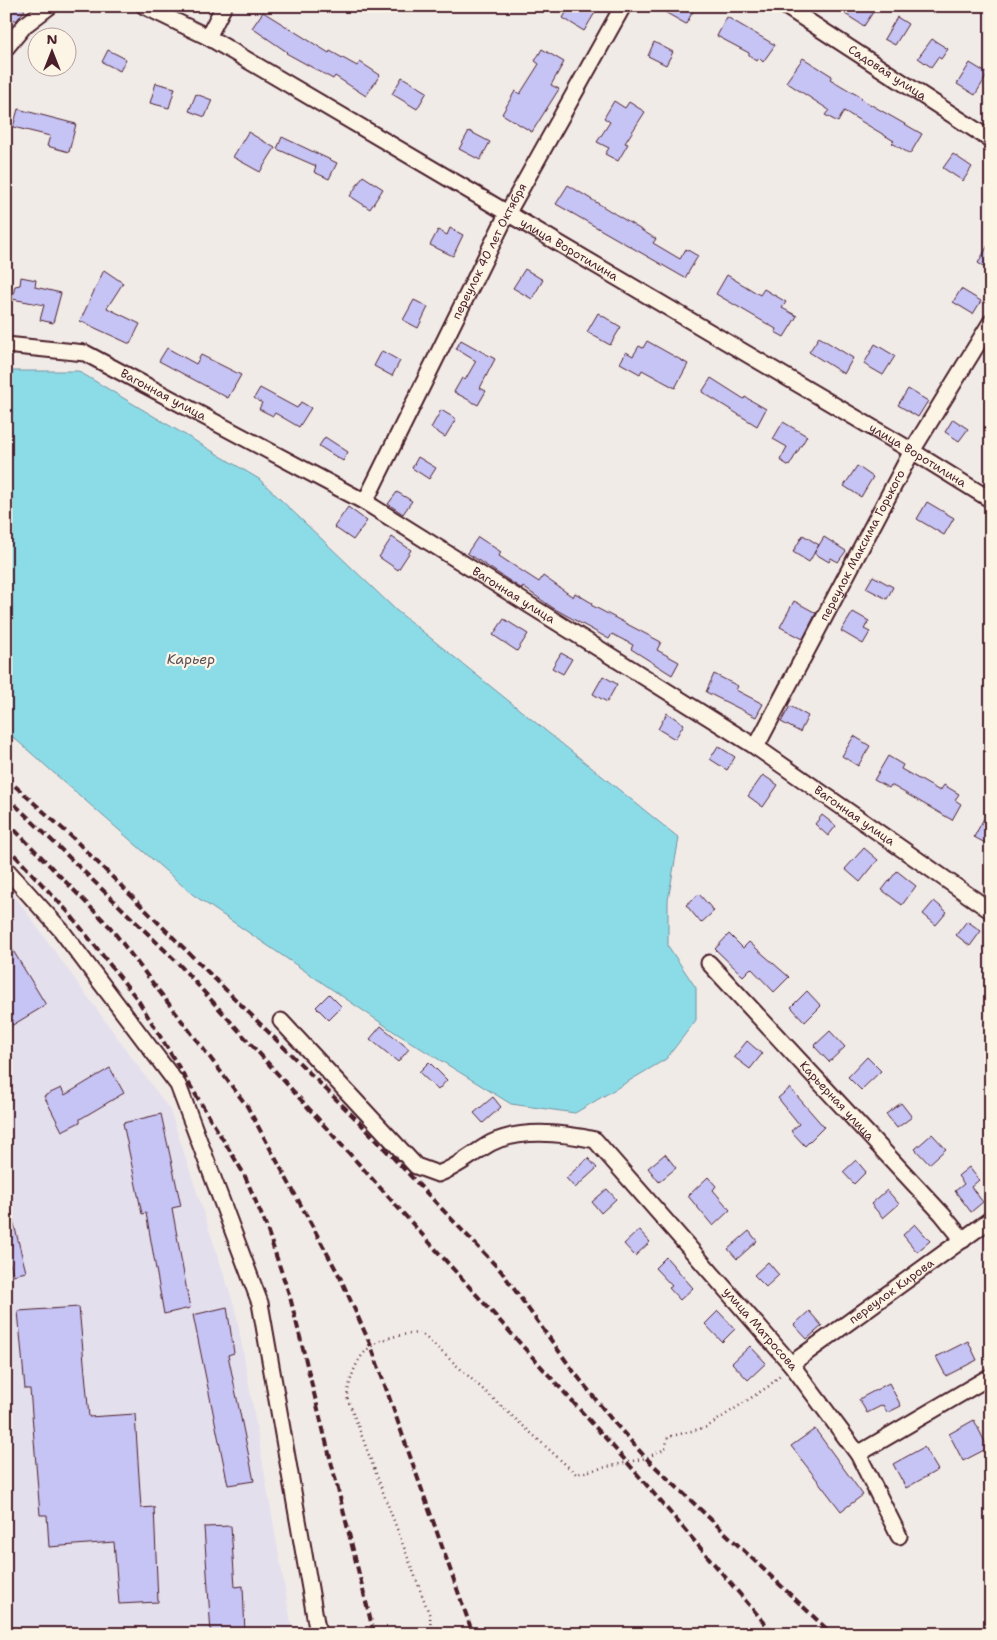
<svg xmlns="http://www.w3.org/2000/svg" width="997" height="1640" viewBox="0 0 997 1640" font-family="'Shantell Sans',sans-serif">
<rect width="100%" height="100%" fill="#f1ebe8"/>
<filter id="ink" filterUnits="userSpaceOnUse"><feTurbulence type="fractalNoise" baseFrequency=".02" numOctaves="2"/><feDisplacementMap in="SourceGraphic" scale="10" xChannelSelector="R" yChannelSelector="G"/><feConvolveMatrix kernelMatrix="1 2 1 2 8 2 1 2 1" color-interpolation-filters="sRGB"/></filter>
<g filter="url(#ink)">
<path fill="#e4dfec" d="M6,884l164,226 66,201 57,323h-287z"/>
<path fill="#8cdce8" stroke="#72909c" d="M6,371h72l181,108 138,132 282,227 -11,62v46l28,42v32l-30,39 -91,54 -64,-9 -115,-71 -204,-139 -186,-163z"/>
<path fill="#c6c3f5" stroke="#4a1f2b" d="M6,6h11l8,4 -9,11 -10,-5z
M570,6h18l8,5 -12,20 -21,-13z
M654,6h42l-10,18z
M849,6h28l-13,20 -19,-12z
M263,12l66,41 1,-2 27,15 3,-4 20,13 -14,21 -31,-20 -2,3 -47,-26 1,-1 -35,-24z
M727,17l48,28 -12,17 -4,-4 -2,3 -8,-6v-2l-32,-17z
M897,17l11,7 -13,21 -11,-6z
M932,39l16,10 -7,10 -3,-2 -7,10 -13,-9z
M654,42l19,10 -7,13 -18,-9z
M542,49l22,13 -13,23 8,4 -27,43 -30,-18 13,-23 5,3 19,-30 -4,-3z
M108,50l18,9 -6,12 -18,-9z
M803,58l29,18 -2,3 32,19 -1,1 61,35 -12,20 -18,-11 2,-2 -50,-30 -6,11 -13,-7 4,-5 -43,-28z
M970,63l18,11 -13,21 -18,-11z
M402,77l25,15 -10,17 -25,-15z
M156,83l19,5 -6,20 -19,-5z
M196,94l16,6 -7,17 -16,-6z
M614,101l11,7 4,-6 16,10 -20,31 3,1 -10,17 -13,-7 4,-6 -12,-6 13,-20 -6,-4z
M18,109l58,15 -7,28 -22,-6 3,-10 -37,-9z
M469,131l21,11 -10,18 -21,-11z
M248,132l27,16 -15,24 -27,-15z
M282,137l55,26 -8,16 -15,-7 2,-6 -39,-17z
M953,154l19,13 -9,14 -20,-13z
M363,176l20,13 -13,20 -20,-13z
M568,185l88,54 -3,4 27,16 6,-10 12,7 -13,22 -129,-74z
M450,228l13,7 -10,21 -23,-11 8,-15 9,5z
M991,240v31l-13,-8z
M525,269l18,11 -11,19 -19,-11z
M104,270l19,13 -16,25 33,16 -10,20 -50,-23z
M727,275l33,20 4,-6 22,13 -4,6 15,8 -13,21 -9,-5 1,-3 -60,-35z
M21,277l15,3 -1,7 26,6 -8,30 -13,-3 4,-15 -32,-6 3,-13 5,-1z
M961,289l20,12 -8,13 -20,-12z
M414,300l14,7 -10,21 -15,-8z
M598,313l23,14 -11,18 -23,-13z
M819,337l34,21 -9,16 -35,-22z
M461,340l34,19 -15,29 6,3 -8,14 -24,-13 8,-14 3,2 11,-19 -20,-12z
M647,341l41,23 -13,24 -33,-18 -2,4 -20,-11 6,-11 7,4 6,-10 4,2z
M875,344l20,12 -12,19 -19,-11z
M167,348l29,16 5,-9 40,20 -13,23 -69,-37z
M382,351l18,10 -8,15 -18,-10z
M711,378l33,21 1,-2 21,12 -9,17 -55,-34z
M260,388l37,20 4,-6 10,6 -12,19 -24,-14 -2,3 -14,-7 3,-6 -8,-5z
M908,389l20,12 -10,16 -20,-12z
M441,410l15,9 -11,18 -14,-9z
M953,419l15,10 -9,12 -14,-9z
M783,422l24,14 -18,30 -9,-6 7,-13 -14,-8z
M325,437l23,15 -5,9 -24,-15z
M418,457l18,11 -7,11 -17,-11z
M857,466l16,11 -12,20 -17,-11z
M397,492l15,9 -9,13 -15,-10z
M927,502l27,16 -10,17 -27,-16z
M348,507l19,14 -14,19 -19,-13z
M803,535l16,10 -10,17 -16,-10z
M392,537l19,13 -13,20 -19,-13z
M478,537l23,15 -2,4 40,26 4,-6 30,21 2,-4 17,10 -1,2 70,37 -4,8 22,12 -7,13 -41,-26 2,-4 -21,-11 -3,5 -56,-31 -30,-21 -1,2 -55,-36z
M824,537l22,14 -8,11 -7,-4 -2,4 -15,-9z
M873,576l20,11 -6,12 -21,-11z
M794,601l22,12 -13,26 -23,-12z
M853,612l16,9 -5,8 6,3 -7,12 -22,-13z
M504,619l24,15 -11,17 -24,-16z
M561,653l11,6 -9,15 -11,-6z
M714,674l24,12 -2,4 27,14 -7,13 -50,-25z
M603,676l14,8 -10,18 -14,-8z
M790,706l18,10 -8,16 -19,-10z
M667,713l17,11 -9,15 -17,-10z
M854,736l16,10 -12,20 -16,-10z
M718,746l17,11 -8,13 -17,-11z
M888,756l15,9 -2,4 39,22 4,-6 15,9 -4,6 6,4 -9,16 -61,-35 -2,3 -15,-8z
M763,775l15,10 -15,22 -15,-11z
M991,805v41l-17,-9z
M822,815l14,11 -8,10 -13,-12z
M864,848l14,12 -18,22 -15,-13z
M897,871l19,15 -14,19 -20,-15z
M699,894l15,17 -13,12 -15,-18z
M934,901l13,11 -11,13 -13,-11z
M967,921l14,10 -11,15 -14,-11z
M729,934l14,14 6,-6 40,35 -15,15 -23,-24 -8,8 -28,-27z
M6,939l40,66 -40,24z
M807,991l14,15 -16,16 -14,-15z
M329,994l13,13 -13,13 -13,-13z
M381,1026l28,23 -11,13 -28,-23z
M830,1031l15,16 -16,15 -15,-16z
M747,1041l15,13 -12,15 -16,-12z
M867,1057l14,14 -20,19 -13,-13z
M429,1062l18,18 -9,10 -19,-18z
M110,1068l14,25 -44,26v3l-18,9 -18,-35 17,-8 4,7z
M790,1088l34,39 -19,19 -14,-15 8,-7 -21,-26z
M493,1097l8,10 -18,16 -9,-10z
M901,1103l11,14 -15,11 -11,-14z
M161,1114l20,92 -9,2 18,100 -26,6 -18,-101 -4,1 -19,-91z
M932,1134l14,15 -17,15 -14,-15z
M665,1154l11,14 -17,14 -11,-14z
M588,1158l9,10 -22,20 -9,-10z
M856,1160l10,12 -12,12 -11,-12z
M969,1167l10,13 -8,7 12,15 -12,10 -16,-21 9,-7 -6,-8z
M708,1177l8,9 -3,4 17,20 -17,16 -25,-30z
M607,1189l9,10 -15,14 -9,-11z
M887,1190l12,14 -16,14 -12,-14z
M10,1208l16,64 -13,3 -7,-26v-40z
M915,1224l15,17 -13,11 -14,-17z
M639,1230l11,12 -15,14 -11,-12z
M749,1231l8,10 -20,18 -9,-10z
M666,1257l27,31 -13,12 -11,-12 3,-2 -17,-18z
M768,1262l11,13 -13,12 -12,-12z
M79,1307l10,110 46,-3 6,94 13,-1 4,95 -39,2 -5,-62 -65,5 -2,-32h-7l-10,-126h-5l-7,-78z
M227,1307l7,46 -6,2 26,126 -26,4 -35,-170z
M718,1311l17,18 -13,13 -17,-18z
M809,1311l13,15 -15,13 -13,-14z
M968,1341l9,19 -31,16 -10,-19z
M750,1346l16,17 -18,17 -16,-17z
M889,1383l12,23 -14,7 -4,-8 -16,8 -8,-14z
M974,1420l14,28 -25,13 -14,-27z
M815,1429l48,66 -22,16 -50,-65z
M924,1447l14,23 -32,18 -13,-24z
M231,1526l4,61 8,-1 2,48h-34l-7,-107z"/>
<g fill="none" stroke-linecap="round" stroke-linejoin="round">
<g stroke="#4a1f2b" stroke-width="19">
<g id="minor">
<path id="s1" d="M144,6l64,31 704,414 79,49"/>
<path id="s2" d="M785,6l206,134"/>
<path d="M208,37l16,-31"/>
<path d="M6,48l19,-23 25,-19"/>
<path id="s3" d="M6,345l79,8 280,149 391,245 235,164"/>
<path id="s4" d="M365,502l143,-290 115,-206"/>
<path id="s5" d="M756,747l156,-296 79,-129"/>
<path d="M6,869l55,61 117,155 82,218 58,331"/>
<path id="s6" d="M709,963l233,251 21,26"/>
<path id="s7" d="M281,1021l135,145 22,8c20,-7 35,-21 53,-31 31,-15 72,-10 104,-3l196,224 67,90 41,82"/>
<path id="s8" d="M791,1364l200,-145"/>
<path d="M858,1454l133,-78"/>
</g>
</g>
<path stroke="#4a1f2b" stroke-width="2.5" stroke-dasharray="1 4" stroke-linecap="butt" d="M431,1634l-1,-18 -83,-219c8,-48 26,-61 74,-64l155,141 70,-16 19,-9 3,-12 39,-10 62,-41 12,-12"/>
<use href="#minor" stroke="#fcf5e5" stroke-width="15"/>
<path stroke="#4a1f2b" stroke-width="4" stroke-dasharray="8 4" stroke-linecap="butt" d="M6,778l67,60 288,286 140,147 73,101 38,48 34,38 186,176
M6,796l171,166 449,499 148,173
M6,821l104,106 137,179 93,171 31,69 102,288
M6,846l63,67 69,87 106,174 21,49 25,74 84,337"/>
</g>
</g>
<g text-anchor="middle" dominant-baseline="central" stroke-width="4.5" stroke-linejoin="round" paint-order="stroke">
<g font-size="12" fill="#4a1f2b" stroke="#fcf5e5">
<text stroke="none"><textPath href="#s2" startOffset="122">Садовая улица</textPath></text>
<text stroke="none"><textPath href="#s1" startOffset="490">улица Воротилина</textPath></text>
<text stroke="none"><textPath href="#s4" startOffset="280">переулок 40 лет Октября</textPath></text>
<text stroke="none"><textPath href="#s3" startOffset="168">Вагонная улица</textPath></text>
<text stroke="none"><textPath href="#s1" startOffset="895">улица Воротилина</textPath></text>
<text stroke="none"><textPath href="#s5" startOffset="228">переулок Максима Горького</textPath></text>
<text stroke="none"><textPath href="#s3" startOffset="572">Вагонная улица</textPath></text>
<text stroke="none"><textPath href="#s3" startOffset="978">Вагонная улица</textPath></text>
<text stroke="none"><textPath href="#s6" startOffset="188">Карьерная улица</textPath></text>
<text stroke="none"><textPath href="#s8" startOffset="124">переулок Кирова</textPath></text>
<text stroke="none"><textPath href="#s7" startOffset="640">улица Матросова</textPath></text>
</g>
<g font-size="14" font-style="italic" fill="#5a4e5a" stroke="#fcf5e5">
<text x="191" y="659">Карьер</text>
</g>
</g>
<rect width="997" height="1640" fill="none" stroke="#fcf5e5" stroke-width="25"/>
<rect x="12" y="12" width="972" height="1615" fill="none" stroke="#4a1f2b" stroke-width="2" filter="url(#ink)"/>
<g transform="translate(52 52)"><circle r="24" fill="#fcf5e5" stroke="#b59f9b"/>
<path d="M0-4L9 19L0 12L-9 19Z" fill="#4a1f2b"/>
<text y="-8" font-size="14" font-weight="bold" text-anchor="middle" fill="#4a1f2b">N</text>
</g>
</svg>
